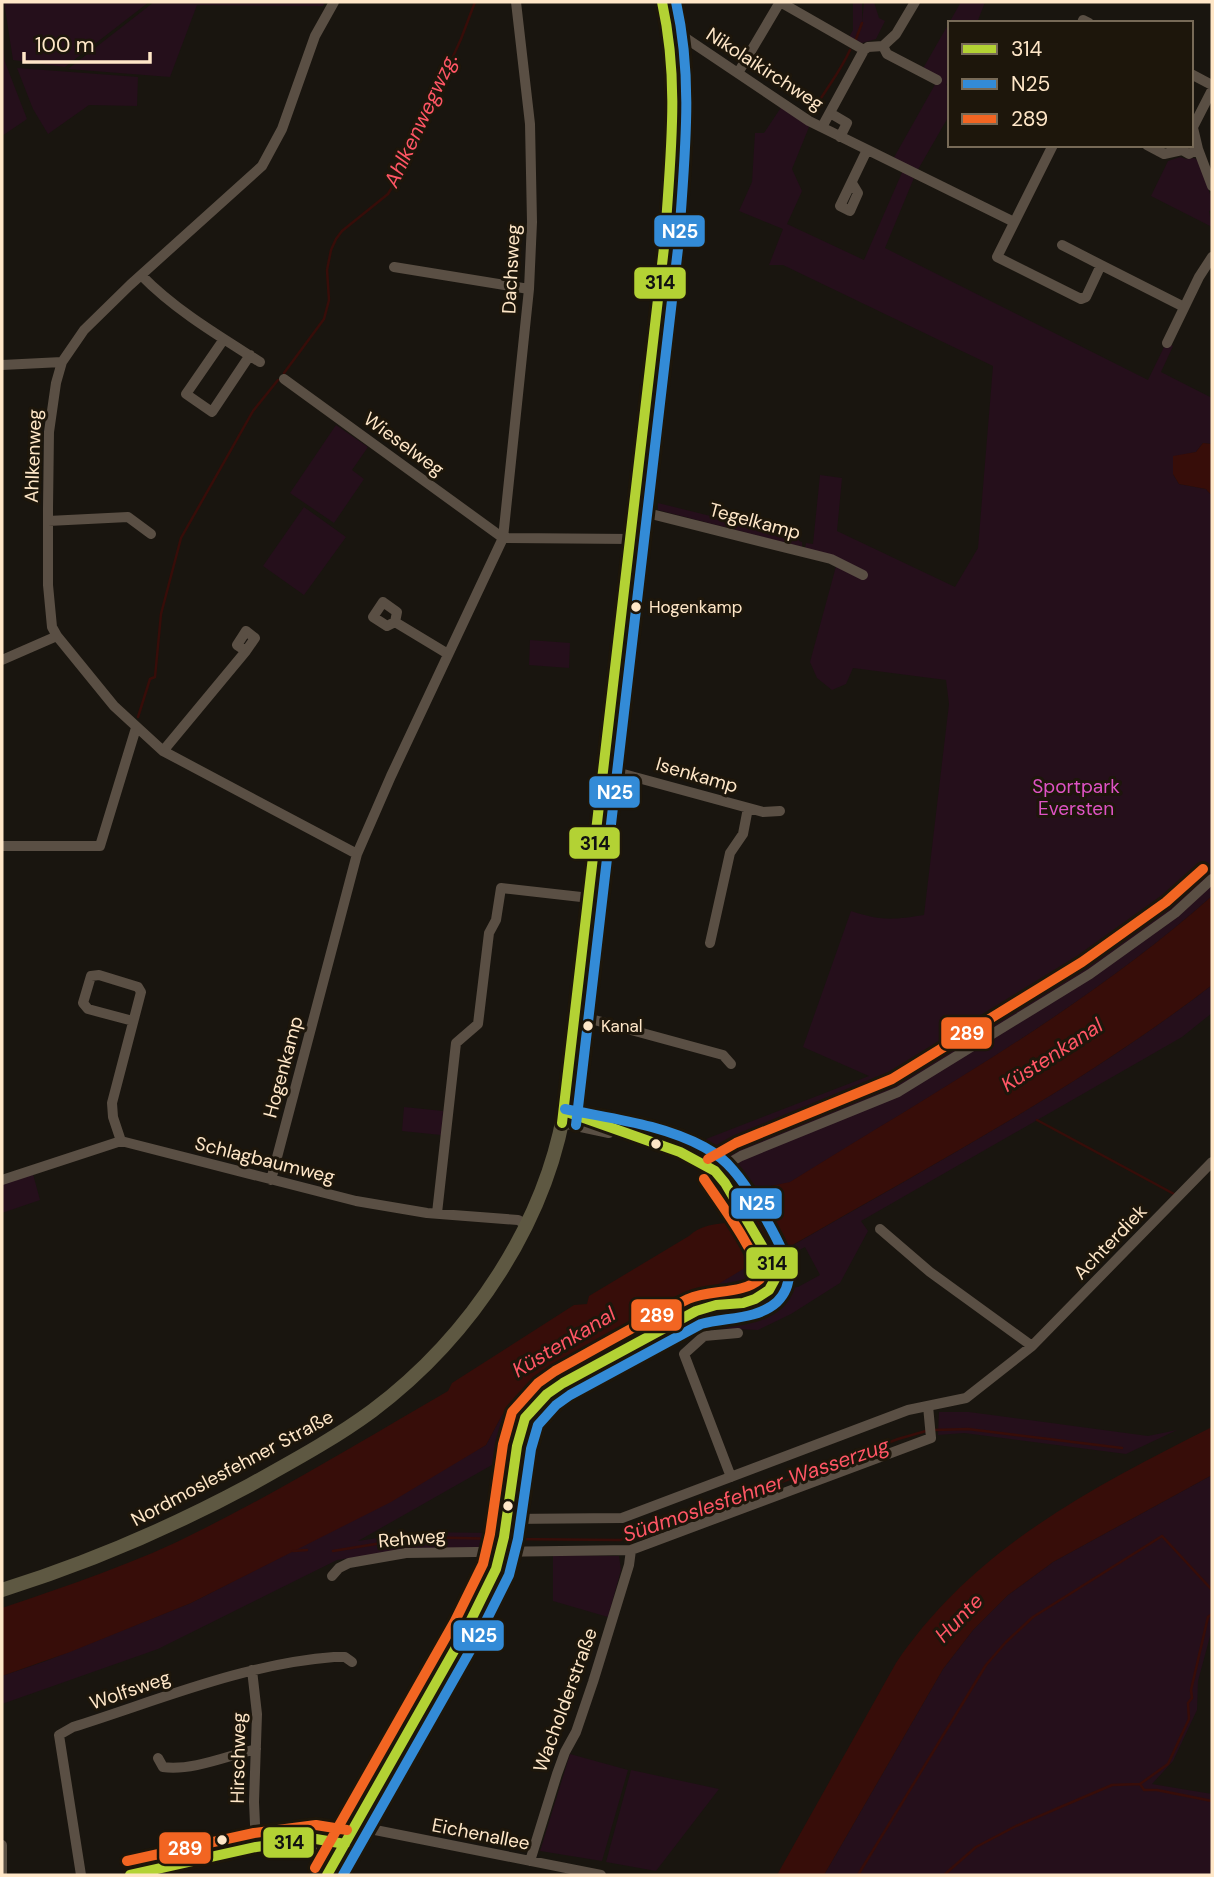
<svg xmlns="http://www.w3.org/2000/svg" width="1214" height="1877" viewBox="0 0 1214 1877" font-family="'DM Sans',sans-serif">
<rect width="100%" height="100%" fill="#19150f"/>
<path fill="#250f1b" d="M4,2h145l-84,65 -52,-7z
M154,2h171l-2,4 -126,-1 -27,72 -102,-8z
M853,2l9,1v20l2,-21h10l5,16 6,3 -9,18 -14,4 -13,-6 4,-7z
M961,2h24l-8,21h-27v55l-4,7 4,2v27l-34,59 -31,75 263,132 18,-37 7,3 -12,26 51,26v46l-9,-1 -7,9 -23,5v17l6,10 27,5 6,7v400c-127,113 -279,197 -423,287l-18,3 -18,27 -12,-22 -5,-19 -30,-33 163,-63 -66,-29 48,-136c30,10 42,9 73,4l25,-211 -3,-24 -93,-12 -7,16 -14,6 -15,-12 -7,-16 28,-103 -33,-11 1,-5 7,1 7,-69 22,3 -5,53 118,56 23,-39 15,-182 -210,-101h-14l14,-36 -44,-18 13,-29 3,-49h9l20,-30 27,19 -19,47 10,22 -15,33 77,36 40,-92 -12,-7 45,-80 -16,-9z
M2,42l3,20 22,57 -25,17z
M17,68l121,9 -1,29 -48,-1 -41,29 -15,-25z
M1180,157l7,2 7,-1 5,3 13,39v10l-3,1 3,16 -61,-31 17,-35z
M336,425l32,22 -16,23 12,9 -30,44 -44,-30z
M658,503l141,35v3l3,1v5l-144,-37z
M304,507l42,30 -42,58 -41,-29z
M530,640l40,3 -1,25 -40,-3z
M1212,985v28l-30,24 -321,184 7,10 -28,52 -49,31 -33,16 -41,-2 -12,2 2,-14c31,-6 54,1 75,-28l16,-1 22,-12 -15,-28 -39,21c9,29 -31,30 -50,32l-154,80 -56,33 20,-3 -14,21 -6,26 -148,84 59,-9 76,1 -3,16 -72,-1 -81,12 -179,89 -156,55v-28l44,-15 145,-58 100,-51 195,-107 16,-30 271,-165 17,-3c143,-83 291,-161 422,-262z
M404,1107l39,4 -2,24 -39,-4z
M33,1174l7,26 -38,13v-29z
M939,1412h30l179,24 29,-6 -51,24 -162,-21 -26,2z
M1212,1475v154l-14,52 -1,29 -24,51 -21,23 60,10v81h-388l119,-206 30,-39 35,-35 45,-33z
M553,1555l66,1 2,14 -13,47 -55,-16z
M570,1754l58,16 -26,91 -62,-10z
M631,1770l88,19 -63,82 -50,-9z"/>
<path fill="#370d09" d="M1203,443l9,1v52l-6,-7 -27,-5 -6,-10v-18l23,-4z
M1212,896v89c-131,101 -279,179 -423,262l-16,4 -271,164 -16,30 -95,57 -200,101 -121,49 -68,24v-68c67,-23 135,-45 199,-78 84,-42 166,-92 247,-139l4,-8 122,-78 13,-1 2,-8 100,-60c21,-19 43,-7 63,-22 8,-6 14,-19 19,-28l19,-4c143,-89 295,-173 422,-286z
M1212,1427v48l-159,87 -45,33 -35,35 -30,39 -119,206h-47l119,-212c78,-115 195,-175 316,-236z"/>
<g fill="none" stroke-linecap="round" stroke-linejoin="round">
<path stroke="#370d09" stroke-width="2.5" d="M856,39l6,-16
M818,103c11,-18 23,-33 32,-53
M284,373l40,-54 5,-19 -2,-30 4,-20 5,-11 6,-8 46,-37 9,-15 64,-140 14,-37
M138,717l12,-38 5,-2 6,-63 20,-76 72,-127 25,-31
M1037,1120l137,74
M935,1430l33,-1 154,19
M507,1539l113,1 21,-6 257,-95 28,-8
M293,1551l14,-1
M333,1551l85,-14 82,2
M1140,1784l28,-20 21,-45 -1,-16 4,-5 -1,-8 17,-73 4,-3
M858,1875l128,-210 20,-23 27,-25 129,-81 50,54
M944,1875l32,-28 40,-21 96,-41 28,-1 4,6h13l55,11"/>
<path stroke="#5a4f44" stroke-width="10" d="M334,2l-19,34 -33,93 -20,37 -132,119 -46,45 -22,32 -6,21 -7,49 -1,76v77l4,42 5,9 57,70 49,45 194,103
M780,2l84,48 4,-3 15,-1 4,8 50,26
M1082,23l1,-3 6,3
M670,39h17l122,82 205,101
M883,46l13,-12 19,-32
M738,73l42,-71
M1191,74l21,11
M830,113l17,10 -7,14
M822,127l42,-77
M1191,131l21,-41
M1053,145l-56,112 84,42 5,-2 15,-32 -39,-20
M1147,145l17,9 18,-4
M1182,145v5l7,4 9,-5 -5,-21
M1198,149l14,37
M852,183l6,10 -8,18 -10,-5 27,-56
M1101,265l83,42
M394,267l135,22
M141,275c34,35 78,61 119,87
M224,339l-38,55 26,18 38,-57
M1167,343l32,-66 13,-20
M2,365l60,-3
M284,379l219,159
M635,510l196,49 32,16
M48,521l80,-4 23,17
M503,538l26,-249 3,-67 -2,-98 -14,-122
M395,622l-8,4 -14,-9 10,-15 14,10 -2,10 53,32
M2,660l55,-24
M163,751l83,-100 -9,-6 9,-14 9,7 -9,13
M605,769l158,43 17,-1
M2,846h98l36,-118
M710,943l20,-90 13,-19 5,-26
M576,1015l147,40 8,9
M562,1123l47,10
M121,1141l-8,-24 -1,-14 29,-111 -3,-5 -39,-12 -8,1 -8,27 5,6 45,12
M715,1171l26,-15 157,-64 192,-118 85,-61 37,-34
M2,1180l119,-39 235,60 71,12 91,7 8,4
M271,1180l86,-326 34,-78 112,-238 128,1
M437,1213l19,-170 22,-19 11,-91 7,-13 5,-32 89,10
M880,1229l50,43 102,74
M731,1477l-47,-123 20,-18 34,-3
M507,1519l115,-1 286,-108 58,-12 66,-52 180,-184
M332,1576l7,-8 10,-5 57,-10 225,-3 300,-112 -3,-32
M252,1670l5,44 -3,88 2,45
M158,1758l5,9c29,4 64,-11 93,-18
M355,1826l246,49
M294,1843l41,18
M2,1845v30
M530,1861l27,-87 8,-22 11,-20 17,-50 36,-117 2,-15
M81,1875l-22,-140 14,-8c86,-27 170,-63 261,-70h11l7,5
M130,1875l126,-28 60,-8 29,5
M327,1875l140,-247 29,-59 8,-32 13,-91 8,-28 22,-24 16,-11 133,-72 20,-6 27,-2 12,-4 14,-9 6,-11 -3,-16 -47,-80 -10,-12 -35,-19 -116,-41"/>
<path stroke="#5e5842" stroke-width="14" d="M2,1590c86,-27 168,-62 248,-105 41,-23 84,-46 122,-74 100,-75 178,-192 195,-317l98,-855 9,-136 -4,-64 -8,-37"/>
<g stroke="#1d160b" stroke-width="16">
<path id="bus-1" d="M562,1123l103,-884c5,-82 15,-156 -3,-237
M130,1875l126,-28 60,-8 29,5
M327,1875l140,-247 29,-59 8,-32 13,-91 8,-28 22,-24 16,-11 133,-72 20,-6 27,-2 12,-4 14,-9 6,-11 -3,-16 -47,-80 -10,-12 -35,-19 -116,-41"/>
</g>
<g stroke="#1d160b" stroke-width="16">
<path id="bus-2" d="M576,1125l103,-885c5,-81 15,-158 -3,-238
M343,1875l136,-240 30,-60 9,-36 13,-90 7,-24 18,-20 14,-10 131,-71c25,-7 56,-4 76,-22 8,-8 12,-18 12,-29 -2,-23 -40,-85 -56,-103 -8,-10 -18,-17 -29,-23 -43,-23 -92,-28 -139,-38"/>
</g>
<g stroke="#1d160b" stroke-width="16">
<path id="bus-3" d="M708,1159l28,-16 156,-64 190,-117 84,-60 37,-33
M127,1861l127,-28 62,-8 31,5
M315,1868l140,-247 28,-57 7,-30 13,-90 9,-32 26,-29 17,-12c44,-24 88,-50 133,-72 22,-10 54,-4 72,-20 0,-23 -42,-79 -56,-100"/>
</g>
<use href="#bus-1" stroke="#b3d234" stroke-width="10"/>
<use href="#bus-2" stroke="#338bd7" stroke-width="10"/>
<use href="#bus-3" stroke="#f26522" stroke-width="10"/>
</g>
<g fill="#ffe7c8" stroke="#1d160b" stroke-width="2.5">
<circle cx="636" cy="607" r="6"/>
<circle cx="588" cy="1026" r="6"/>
<circle cx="656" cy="1144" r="6"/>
<circle cx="508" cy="1506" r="6"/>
<circle cx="222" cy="1840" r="6"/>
</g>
<g text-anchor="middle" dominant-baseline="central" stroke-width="6" stroke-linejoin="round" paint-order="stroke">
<g font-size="17" fill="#ffe7c8" stroke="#1d160b" text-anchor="start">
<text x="649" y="607">Hogenkamp</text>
<text x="601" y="1026">Kanal</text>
</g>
<g font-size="19" fill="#ffe7c8" stroke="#1d160b">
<text transform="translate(765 69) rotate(33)">Nikolaikirchweg</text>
<text transform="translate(511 269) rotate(-87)">Dachsweg</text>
<text transform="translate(404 444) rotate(36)">Wieselweg</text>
<text transform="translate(33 456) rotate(-88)">Ahlkenweg</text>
<text transform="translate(755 521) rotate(15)">Tegelkamp</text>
<text transform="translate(697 775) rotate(16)">Isenkamp</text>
<text transform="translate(283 1067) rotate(-75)">Hogenkamp</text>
<text transform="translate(265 1160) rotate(14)">Schlagbaumweg</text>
<text transform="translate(1110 1242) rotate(-46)">Achterdiek</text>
<text transform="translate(232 1468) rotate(-28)">Nordmoslesfehner Straße</text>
<text transform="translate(412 1538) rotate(-5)">Rehweg</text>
<text transform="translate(130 1690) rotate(-19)">Wolfsweg</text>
<text transform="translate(565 1700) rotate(-70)">Wacholderstraße</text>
<text transform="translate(238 1758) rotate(-89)">Hirschweg</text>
<text transform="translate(481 1834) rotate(11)">Eichenallee</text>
</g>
<g font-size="19" fill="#df53c4" stroke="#1d160b">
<text x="1076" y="786">Sportpark<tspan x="1076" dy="22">Eversten</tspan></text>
</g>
<g font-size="21" font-style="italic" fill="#ff5665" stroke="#1d160b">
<text transform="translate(421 120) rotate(-65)">Ahlkenwegwzg.</text>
<text transform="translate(1052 1055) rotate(-33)">Küstenkanal</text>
<text transform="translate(564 1342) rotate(-31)">Küstenkanal</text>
<text transform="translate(756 1490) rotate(-19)">Südmoslesfehner Wasserzug</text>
<text transform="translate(959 1618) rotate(-46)">Hunte</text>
</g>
</g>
<g stroke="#1d160b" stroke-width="2.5">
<rect x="653" y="214" width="53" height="34" rx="7" fill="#338bd7"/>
<rect x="633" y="266" width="54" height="34" rx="7" fill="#b3d234"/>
<rect x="588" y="775" width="53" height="34" rx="7" fill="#338bd7"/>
<rect x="568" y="826" width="53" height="34" rx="7" fill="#b3d234"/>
<rect x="940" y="1016" width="53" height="34" rx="7" fill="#f26522"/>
<rect x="730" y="1187" width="53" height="33" rx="7" fill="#338bd7"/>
<rect x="745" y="1246" width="54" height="34" rx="7" fill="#b3d234"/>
<rect x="630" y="1298" width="53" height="34" rx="7" fill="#f26522"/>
<rect x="452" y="1619" width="53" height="33" rx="7" fill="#338bd7"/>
<rect x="262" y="1826" width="53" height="33" rx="7" fill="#b3d234"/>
<rect x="158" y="1831" width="54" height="34" rx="7" fill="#f26522"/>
</g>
<g font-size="19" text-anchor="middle" font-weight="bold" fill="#fff">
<text x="680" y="238">N25</text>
<text x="615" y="799">N25</text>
<text x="967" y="1040">289</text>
<text x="757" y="1210">N25</text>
<text x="657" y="1322">289</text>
<text x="479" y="1642">N25</text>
<text x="185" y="1855">289</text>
</g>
<g font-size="19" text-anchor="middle" font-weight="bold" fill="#111">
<text x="660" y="289">314</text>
<text x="595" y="850">314</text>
<text x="772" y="1270">314</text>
<text x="289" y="1849">314</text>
</g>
<rect width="1214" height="1877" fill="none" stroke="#ffe7c8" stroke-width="7"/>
<rect x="948" y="21" width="245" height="126" fill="#1d160b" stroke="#776a57" stroke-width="2"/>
<rect x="962" y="44" width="35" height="10" fill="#b3d234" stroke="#776a57" stroke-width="2"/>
<text x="1011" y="56" font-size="21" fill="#ffe7c8">314</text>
<rect x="962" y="79" width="35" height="10" fill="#338bd7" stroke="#776a57" stroke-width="2"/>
<text x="1011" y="91" font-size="21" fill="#ffe7c8">N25</text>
<rect x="962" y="114" width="35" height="10" fill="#f26522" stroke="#776a57" stroke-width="2"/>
<text x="1011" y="126" font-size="21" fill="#ffe7c8">289</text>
<path d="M24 52v10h126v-10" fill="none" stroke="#ffe7c8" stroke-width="3.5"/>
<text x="35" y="52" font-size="21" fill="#ffe7c8" stroke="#1d160b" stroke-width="5" paint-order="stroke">100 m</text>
</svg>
